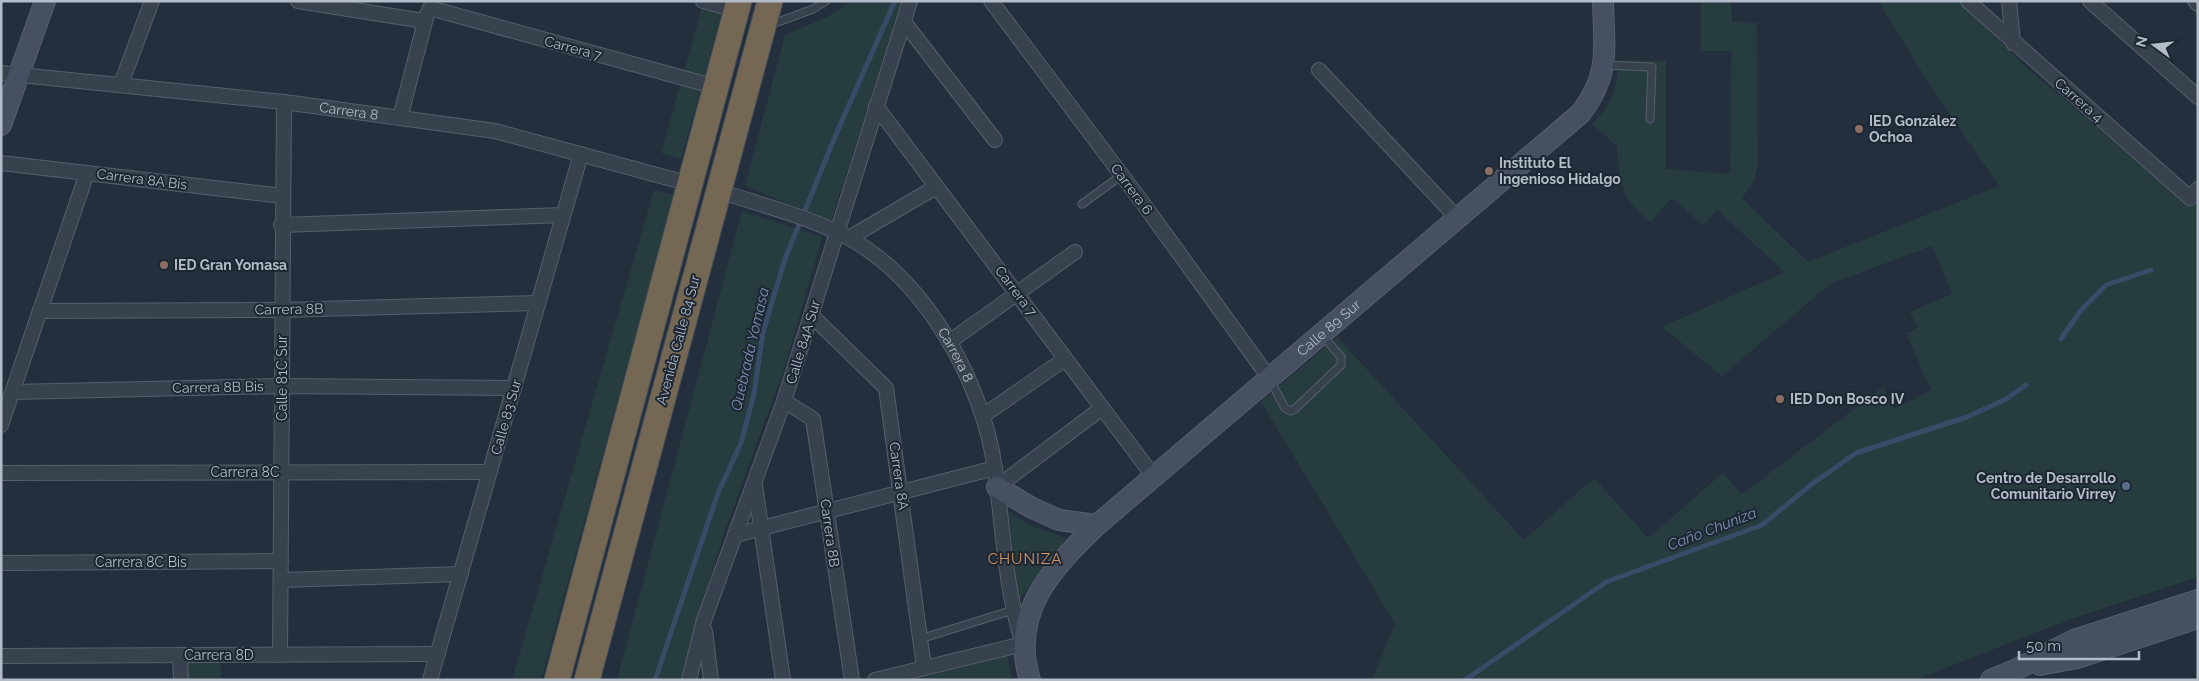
<svg xmlns="http://www.w3.org/2000/svg" width="2199" height="681" viewBox="0 0 2199 681" font-family="Raleway,sans-serif">
<rect width="100%" height="100%" fill="#242f3e"/>
<path fill="#263c3f" d="M704,1h21l-44,158 -20,-6z
M852,1h50l-71,220 -86,-35 40,-151 42,-18z
M1701,1h30l1,21 25,1 1,142 -5,18 -11,15 66,64 191,-76 -64,-93 -57,-92h82l66,66 164,139 8,-8v379l-130,43 -153,60h-543l23,-56 -134,-222 76,-65 187,203 70,-62 54,60 75,-65 19,21 141,-107 11,22 37,-19 -25,-57 12,-5 -8,-16 42,-18 -20,-48 -102,38 -108,92 -60,-49 123,-55 -68,-62 -14,15 -31,-27 -22,24c-30,-26 -30,-37 -33,-76l-25,-22c21,-21 25,-35 26,-64l48,1v108l64,5 1,-123h-30z
M654,190l20,5 -133,485h-29z
M742,211l80,26 -37,129 -61,167 -44,147h-63z
M1008,510l19,14 39,14 -47,62z
M1007,655l5,25h-100z
M183,661h38v19h-38z"/>
<g fill="none" stroke-linecap="round" stroke-linejoin="round">
<path stroke="#394c67" stroke-width="5" d="M2061,339l20,-29 25,-25 45,-15
M655,680l63,-187 23,-50 13,-49 9,-62 22,-73 52,-127 58,-131
M1465,680l141,-98 156,-57 50,-41 44,-31 111,-36 39,-18 20,-14"/>
<g stroke="#565f6c" stroke-width="9">
<path id="lane" d="M770,25l43,-16 13,-8
M1605,65l47,2 -2,52
M1082,204l40,-29
M1270,380l15,28 5,3 5,-2 46,-44v-8l-19,-22
M920,639l93,-29"/>
</g>
<g stroke="#565f6c" stroke-width="16">
<g id="street">
<path d="M298,1l126,20"/>
<path d="M703,1l33,9"/>
<path d="M991,1l151,201 128,177"/>
<path d="M1968,1l222,197 8,-9"/>
<path d="M2009,1l4,42"/>
<path d="M2090,1l108,96"/>
<path d="M2195,1l3,3"/>
<path d="M430,8l286,79"/>
<path d="M904,22l91,118"/>
<path d="M1319,70l139,149"/>
<path id="s1" d="M1,73l283,29 211,29 195,53"/>
<path d="M121,84l31,-83"/>
<path d="M876,106l278,371"/>
<path d="M400,118l27,-104"/>
<path d="M1,163l282,33"/>
<path id="s2" d="M719,191c42,14 88,25 128,46 79,42 136,146 148,232 8,59 10,119 28,175l-148,36"/>
<path d="M281,225l282,-10"/>
<path d="M849,238l87,-51"/>
<path d="M40,311l242,-1 256,-7"/>
<path d="M811,315l75,73 38,280"/>
<path d="M949,342l126,-90"/>
<path d="M13,392l269,-6 232,2"/>
<path d="M784,401l29,18 39,261"/>
<path d="M984,415l81,-56"/>
<path d="M1,425l86,-252"/>
<path d="M1,473l488,-1"/>
<path d="M755,485l28,195"/>
<path d="M997,487l105,-79"/>
<path d="M735,535l260,-67"/>
<path d="M1,563l280,-2"/>
<path d="M281,580l180,-6"/>
<path d="M705,631l6,49"/>
<path d="M180,655l1,25"/>
<path d="M280,655l4,-553"/>
<path d="M1,656l437,-2"/>
<path d="M430,680l151,-526"/>
<path d="M689,680l15,-60 80,-219 126,-400"/>
</g>
</g>
<g stroke="#565f6c" stroke-width="22">
<g id="secondary">
<path d="M1,125l44,-124"/>
<path d="M997,487l35,21 27,12 38,5"/>
<path d="M2040,665l37,-7 121,-40"/>
<path id="s3" d="M1030,680c-21,-67 22,-112 67,-155l484,-412c30,-40 23,-65 22,-112"/>
<path d="M1991,680l24,-10 59,-30 124,-40"/>
</g>
</g>
<g stroke="#434c59" stroke-width="27">
<path id="highway" d="M557,680l182,-679
M587,680l183,-679"/>
</g>
<use href="#lane" stroke="#38414e" stroke-width="7"/>
<use href="#street" stroke="#38414e" stroke-width="14"/>
<use href="#secondary" stroke="#465061" stroke-width="20"/>
<use href="#highway" stroke="#746855" stroke-width="25"/>
</g>
<g fill="#8d6e63" stroke="#1d2633" stroke-width="2">
<circle cx="1859" cy="129" r="5"/>
<circle cx="1489" cy="171" r="5"/>
<circle cx="164" cy="265" r="5"/>
<circle cx="1780" cy="399" r="5"/>
</g>
<circle fill="#5c6f8a" stroke="#1d2633" stroke-width="2" cx="2126" cy="486" r="5"/>
<g text-anchor="middle" dominant-baseline="central" stroke-width="4" stroke-linejoin="round" paint-order="stroke">
<g font-size="14" fill="#b4bcc9" stroke="#1d2633">
<text transform="translate(573 48) rotate(15)">Carrera 7</text>
<text transform="translate(2079 100) rotate(41)">Carrera 4</text>
<text stroke="none"><textPath href="#s1" startOffset="350">Carrera 8</textPath></text>
<text transform="translate(142 179) rotate(7)">Carrera 8A Bis</text>
<text transform="translate(1132 189) rotate(53)">Carrera 6</text>
<text transform="translate(1016 291) rotate(53)">Carrera 7</text>
<text transform="translate(289 309) rotate(-1)">Carrera 8B</text>
<text stroke="none"><textPath href="#s3" startOffset="484">Calle 89 Sur</textPath></text>
<text transform="translate(678 340) rotate(-75)">Avenida Calle 84 Sur</text>
<text transform="translate(803 342) rotate(-73)">Calle 84A Sur</text>
<text stroke="none"><textPath href="#s2" startOffset="299">Carrera 8</textPath></text>
<text transform="translate(282 378) rotate(-90)">Calle 81C Sur</text>
<text transform="translate(218 387) rotate(-1)">Carrera 8B Bis</text>
<text transform="translate(506 417) rotate(-74)">Calle 83 Sur</text>
<text x="245" y="472">Carrera 8C</text>
<text transform="translate(899 476) rotate(82)">Carrera 8A</text>
<text transform="translate(830 533) rotate(82)">Carrera 8B</text>
<text x="141" y="562">Carrera 8C Bis</text>
<text x="219" y="655">Carrera 8D</text>
</g>
<g font-size="14" font-weight="bold" fill="#b4bcc9" stroke="#1d2633" text-anchor="start">
<text x="1869" y="121">IED González<tspan x="1869" dy="16">Ochoa</tspan></text>
<text x="1499" y="163">Instituto El<tspan x="1499" dy="16">Ingenioso Hidalgo</tspan></text>
<text x="174" y="265">IED Gran Yomasa</text>
<text x="1790" y="399">IED Don Bosco IV</text>
<text x="2116" y="478" text-anchor="end">Centro de Desarrollo<tspan x="2116" dy="16">Comunitario Virrey</tspan></text>
</g>
<g font-size="15" font-style="italic" fill="#7c92b1" stroke="#1d2633">
<text transform="translate(750 349) rotate(-77)">Quebrada Yomasa</text>
<text transform="translate(1712 529) rotate(-21)">Caño Chuniza</text>
</g>
<g font-size="15" letter-spacing="1" fill="#d59563" stroke="#1d2633">
<text x="1025" y="559">CHUNIZA</text>
</g>
</g>
<rect width="2199" height="681" fill="none" stroke="#b4bcc9" stroke-width="5"/>
<g transform="translate(2154 45) rotate(285)" stroke="#1d2633" stroke-width="4" paint-order="stroke">
<path d="M0-4L9 19L0 12L-9 19Z" fill="#b4bcc9"/>
<text y="-8" font-size="14" font-weight="bold" text-anchor="middle" fill="#b4bcc9">N</text>
</g>
<path d="M2019 651v8h120v-8" fill="none" stroke="#b4bcc9" stroke-width="2.5"/>
<text x="2026" y="651" font-size="15" fill="#b4bcc9" stroke="#1d2633" stroke-width="4" paint-order="stroke">50 m</text>
</svg>
